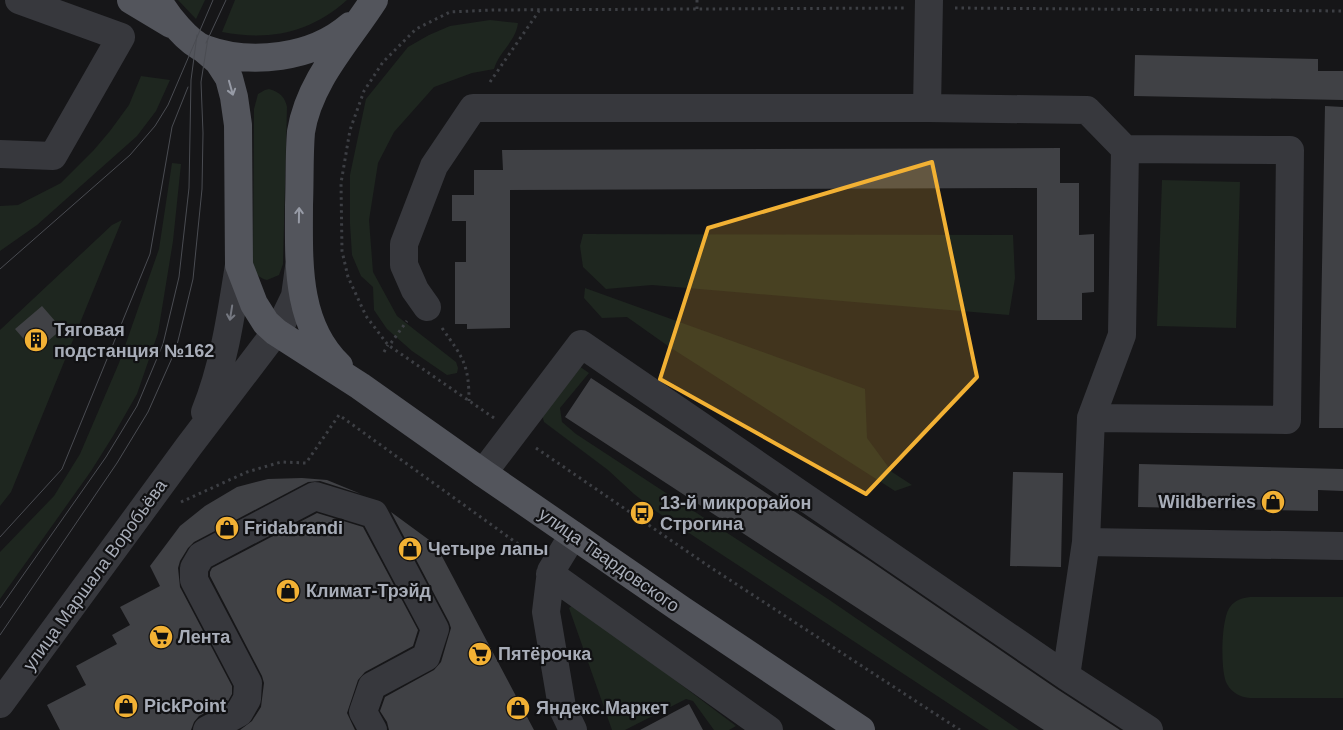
<svg xmlns="http://www.w3.org/2000/svg" width="1343" height="730" viewBox="0 0 1343 730" font-family="Arial,sans-serif">
<rect width="100%" height="100%" fill="#161618"/>
<path fill="#1e261f" d="M178,0h27l-9,19z
M235,0h112c-37,33 -77,41 -125,32z
M490,20l28,3c-2,18 -19,29 -24,46l-22,4 -38,14 -40,45 -16,31 -9,57 4,52 24,44 59,46 2,6 -1,5 -10,2 -35,-24 -25,-22 -13,-19 -1,-23 -12,-11 -9,-21 -2,-31v-49l16,-76 42,-52 21,-12 21,-9z
M141,76l29,4 -14,31 -19,25 -100,89 -37,26v-45l18,-1 43,-22 32,-32 17,-20 19,-26z
M269,89c11,3 16,8 18,18l-4,157 -4,11 -12,5c-10,-2 -12,-8 -14,-17l1,-154 4,-15 7,-4z
M172,163l9,1 -8,77 -15,92 -21,61 -24,42 -22,35 -91,128v-47l54,-56 26,-42 39,-91 40,-114z
M1162,180l78,2 -4,146 -79,-2z
M122,220l-111,272 -11,14v-176l112,-105z
M583,234l430,1 2,43 -6,37 -357,-30 -46,4 -23,-22 -3,-21z
M585,288l280,101 2,49 25,34 20,13 -17,6 -227,-145 -41,-29 -25,1 -18,-20z
M579,366l10,7 -29,35 2,14 14,12 252,165 191,131h-30l-332,-218 -23,-18 -26,-24 -64,-48 -4,-14z
M1250,597h93v101h-93c-10,-1 -18,-5 -23,-14 -7,-12 -6,-66 3,-77 5,-7 12,-9 20,-10z
M574,604l162,122 -7,4h-15l-21,-29 -7,-2 -61,31h-13l-43,-122z"/>
<path fill="#404145" d="M1135,55l183,4v12h25v29l-209,-4z
M1325,106l18,1v321h-24z
M1060,148v35h19v52l15,-1v58l-12,1v27h-45v-132l-527,2v138l-43,1v-5h-12v-62h11v-41h-14v-26h22v-25h29l-1,-20z
M42,306l20,23 -27,23 -20,-23z
M591,378l279,183 187,128 63,41h-76l-479,-313z
M1139,464l204,5v22l-25,-1v21l-180,-4z
M1013,472l50,1 -2,94 -51,-1z
M302,478l25,2 34,14 -41,-13 -12,1 -114,60 -6,6 -8,13 -2,7 2,19 52,99v8l-4,7 -29,15 -5,6 -3,8h-131l-13,-25 39,-20 -10,-19 41,-22 -5,-9 18,-10 -10,-18 40,-21 -10,-20 30,-40 25,-20 32,-19 31,-8z
M391,512l45,33 98,185h-145l-2,-8 -7,-11 5,-14 49,-27 7,-8 10,-34 -2,-6z
M317,513l46,14 55,103 -5,16 -48,26 -7,8 -11,33 8,17h-115l12,-9 9,-14 3,-24 -2,-7 -52,-100v-4l2,-4z
M689,704l14,26h-63z"/>
<g fill="none" stroke-linecap="round" stroke-linejoin="round">
<path stroke="#3d3f44" stroke-width="3" stroke-dasharray="2.5 4" stroke-linecap="butt" d="M697,0v10
M955,8l388,3
M490,82l49,-71
M442,328c21,30 27,36 27,73
M391,343l16,-22
M384,352l4,-7
M494,418l-106,-73 -22,-29 -18,-39 -6,-26 -1,-68 9,-53 14,-39 19,-29 33,-33 34,-17 42,-2 412,-2
M536,448l174,119 250,163
M181,502l66,-30 34,-10 25,1 33,-48 193,139"/>
<path stroke="#37383d" stroke-width="28" d="M927,108l2,-108
M1125,149l165,1 -3,270 -196,-2 -5,124 257,4
M0,154l53,2 68,-119 -102,-37
M427,307l-12,-17 -11,-25v-21l30,-78 39,-58h454l160,2 38,39 -3,186 -31,83
M205,412c19,-47 26,-97 34,-147
M483,473l98,-129 485,332 83,54
M550,574l219,156
M1066,676l20,-134
M0,704l189,-258 92,-121 14,-29 4,-29
M207,730l32,-17 8,-14 1,-16 -54,-103v-12l7,-12 114,-60 59,18 61,115 -9,28 -54,29 -9,26 10,18
M573,730l-11,-23 -16,-95 5,-41 22,-36"/>
<path stroke="#53555c" stroke-width="28" d="M131,0l40,24
M158,0c8,15 30,43 47,49 46,17 108,9 145,-23
M204,49l14,12 11,17 5,19 4,28 1,140 15,39 12,19 10,9 84,54 123,87 199,137 179,120
M339,366c-44,-42 -40,-106 -40,-161 1,-25 0,-49 2,-73 8,-51 46,-90 73,-132"/>
<path stroke="#4a4c52" stroke-width="1" d="M206,43l20,-43
M0,269l130,-114 25,-29 13,-21 45,-105
M0,537l62,-68 88,-215 22,-127 16,-40
M0,608l106,-151 31,-51 26,-62 16,-67 10,-89 2,-108 6,-45
M0,635l117,-172 31,-51 28,-63 17,-70 9,-90 1,-56 -2,-51 7,-44"/>
</g>
<defs><path id="oneway-shaft" d="M-6 0H5M1.5-3L5.5 0L1.5 3" fill="none" stroke-width="1.6" stroke-linecap="round" stroke-linejoin="round" transform="scale(1.25)"/></defs>
<g stroke="#979ba6">
<use href="#oneway-shaft" transform="translate(231 88) rotate(74)"/>
<use href="#oneway-shaft" transform="translate(299 215) rotate(-89)"/>
</g>
<use stroke="#757881" href="#oneway-shaft" transform="translate(231 313) rotate(99)"/>
<path fill="#f2b134" fill-opacity="0.2" stroke="#f2b134" stroke-width="4" stroke-linejoin="round" d="M932,162l45,215 -111,117 -206,-115 48,-151z"/>
<defs>
<g id="building-disc" transform="scale(1.25)"><circle r="9.5" fill="#f2b134" stroke="#111113"/><path d="M-4-6H4V6H1V3H-1V6H-4ZM-2.5-4.3h1.7v1.8h-1.7ZM.8-4.3h1.7v1.8H.8ZM-2.5-1h1.7V.8h-1.7ZM.8-1h1.7V.8H.8Z" fill="#111"/></g>
<g id="shop-disc" transform="scale(1.25)"><circle r="9.5" fill="#f2b134" stroke="#111113"/><path d="M-5-2.5h2.3a2.7 3.5 0 0 1 5.4 0H5L5.5 6h-11ZM-1.5-2.5h3a1.5 2.3 0 0 0-3 0Z" fill="#111"/></g>
<g id="bus-disc" transform="scale(1.25)"><circle r="9.5" fill="#f2b134" stroke="#111113"/><path d="M-5-6H5V4H4V6H2V4H-2V6H-4V4H-5ZM-3.5-4V0h7V-4ZM-3.5 1.2v1.5H-2V1.2ZM2 1.2v1.5H3.5V1.2Z" fill="#111"/></g>
<g id="supermarket-disc" transform="scale(1.25)"><circle r="9.5" fill="#f2b134" stroke="#111113"/><path d="M-6-5.5h2.5l.6 2H6L4.5 2H-2.5L-4.4-4H-6ZM-1.5 3.2a1.3 1.3 0 1 0 .1 0ZM3 3.2a1.3 1.3 0 1 0 .1 0Z" fill="#111"/></g>
</defs>
<g fill-rule="evenodd">
<use href="#building-disc" x="36" y="340"/>
<use href="#shop-disc" x="1273" y="502"/>
<use href="#bus-disc" x="642" y="513"/>
<use href="#shop-disc" x="227" y="528"/>
<use href="#shop-disc" x="410" y="549"/>
<use href="#shop-disc" x="288" y="591"/>
<use href="#supermarket-disc" x="161" y="637"/>
<use href="#supermarket-disc" x="480" y="654"/>
<use href="#shop-disc" x="126" y="706"/>
<use href="#shop-disc" x="518" y="708"/>
</g>
<g text-anchor="middle" dominant-baseline="central" stroke-width="4.5" stroke-linejoin="round" paint-order="stroke">
<g font-size="18" font-weight="bold" fill="#a8adb8" stroke="#111113" text-anchor="start">
<text x="54" y="330">Тяговая<tspan x="54" dy="21">подстанция №162</tspan></text>
<text x="1256" y="502" text-anchor="end">Wildberries</text>
<text x="660" y="503">13-й микрорайон<tspan x="660" dy="21">Строгина</tspan></text>
<text x="244" y="528">Fridabrandi</text>
<text x="428" y="549">Четыре лапы</text>
<text x="306" y="591">Климат-Трэйд</text>
<text x="178" y="637">Лента</text>
<text x="498" y="654">Пятёрочка</text>
<text x="144" y="706">PickPoint</text>
<text x="536" y="708">Яндекс.Маркет</text>
</g>
<g font-size="18" fill="#a8adb8" stroke="#111113">
<text transform="translate(609 560) rotate(35)">улица Твардовского</text>
<text transform="translate(95 575) rotate(-54)">улица Маршала Воробьёва</text>
</g>
</g>
</svg>
